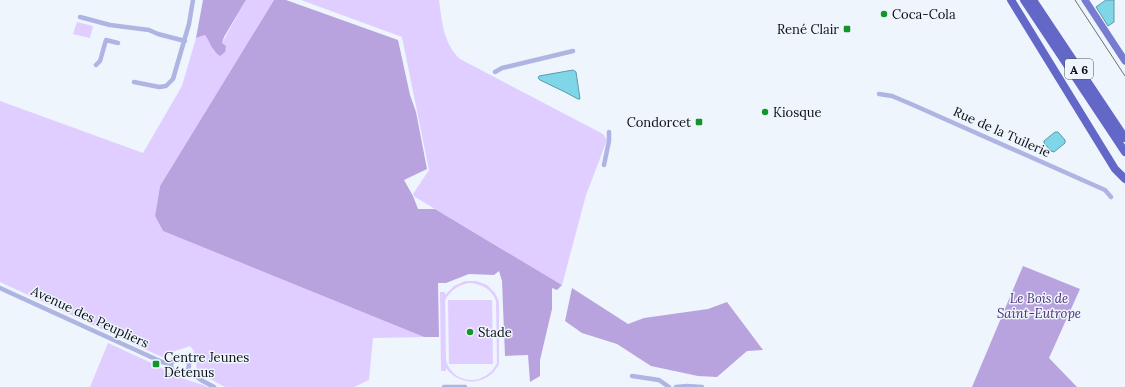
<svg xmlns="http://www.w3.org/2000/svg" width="1125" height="387" viewBox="0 0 1125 387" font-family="Lora,serif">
<rect width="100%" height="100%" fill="#eef5fd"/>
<path fill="#dfceff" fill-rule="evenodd" d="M246,0h28l-114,186 -5,30 8,15 261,106 -51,1 -4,42 -15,7h-129l-28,-15 -1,-9 -3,-9 1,-3 -4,-5 -15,5 -11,7 -164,-76v-181l143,52 39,-67 14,-48 9,-3 6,8 3,9 8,-9z
M301,0h138c3,21 4,43 21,59l143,75 4,6 -21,55 -24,90 -147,-88 -2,-3 16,-24 -27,-133z
M77,22l16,4 -3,12 -17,-4z
M465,281h11l11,4 8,8 3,6 1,4v61c-11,22 -39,23 -53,4v3h-5l-1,-79h5v3l9,-9zM470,283c13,1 22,7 26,18l1,62c-11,23 -43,23 -51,-2l-1,-61c6,-10 14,-16 25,-17z
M448,300h44l1,64h-44z
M108,343l52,24c13,11 32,13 48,20h-118z"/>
<path fill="#b9a3df" d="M203,0h43l-22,37 -2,6 4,3 -1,6 -5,4c-9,-6 -9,-13 -15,-21l-9,3z
M274,0h12l112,40 12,55 6,17 11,57 -23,11 9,16 5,13h17l127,76 -5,5 -5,-2v21l-12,51v16l-10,6 -2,-27 -23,1 -3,-75 -3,-10 -5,4 -25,-1 -23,9h-8l1,54h-15l-261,-106 -8,-15 5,-30z
M1023,266l57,23 -31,69 28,29h-105z
M572,288l56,36 16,-6 64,-9 19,-7 36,48 -16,1 -30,26 -19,-1 -47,-10 -34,-22 -35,-11 -17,-12z"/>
<path fill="#7ed6e8" stroke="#5b9aa8" d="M1106,0h8v22l-6,4 -12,-19z
M573,70l3,2 4,27h-2l-13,-7 -25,-12 -2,-2 1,-2z
M1055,132h3l7,8v3l-11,9 -3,-1 -7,-8v-2z"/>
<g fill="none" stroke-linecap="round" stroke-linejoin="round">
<path stroke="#aeb5e3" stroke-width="4.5" d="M80,17l30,8 39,5 9,4 27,7
M96,65l4,-4 6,-21 12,3
M495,72l7,-4 71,-17
M134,82l25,5 7,-1 7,-7 16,-55 4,-24
M879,94l13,2 19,8 194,86 6,7
M604,165l5,-24v-9
M0,288l162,74 9,2
M171 365a9 9 0 1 1 18 0a9 9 0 1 1-18 0Z
M188,371l13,9 13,7
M632,376l27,4 10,7
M444,387h21
M676,387l11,-1 15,1"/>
<path stroke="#767dd0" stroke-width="7" d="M1085,0l40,61"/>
<path stroke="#6367c8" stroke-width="8" d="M1011,0l104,169 10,10
M1024,0l101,152
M1033,0l92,138"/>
<path stroke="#6a6e75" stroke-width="1" d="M1075,0l50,76"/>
</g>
<g fill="#129529" stroke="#eef5fd" stroke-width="1.5">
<circle cx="884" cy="14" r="4"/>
<rect x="843" y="25" width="8" height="8" rx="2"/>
<circle cx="765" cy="112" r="4"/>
<rect x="695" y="118" width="8" height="8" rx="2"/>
<circle cx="470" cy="332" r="4"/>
<rect x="152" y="360" width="8" height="8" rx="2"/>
</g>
<g text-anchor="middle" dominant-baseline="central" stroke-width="3" stroke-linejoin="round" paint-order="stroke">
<rect fill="#eef5fd" stroke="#4e5358" stroke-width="1" x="1065" y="59" width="28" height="20" rx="3"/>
<g font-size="12" font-weight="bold" fill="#0a0d12">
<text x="1079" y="69">A 6</text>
</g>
<g font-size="13" fill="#0a0d12" stroke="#eef5fd" text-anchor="start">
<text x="892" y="14">Coca-Cola</text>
<text x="839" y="29" text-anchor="end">René Clair</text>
<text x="773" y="112">Kiosque</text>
<text x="691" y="122" text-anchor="end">Condorcet</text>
<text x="478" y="332">Stade</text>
<text x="164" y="357">Centre Jeunes<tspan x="164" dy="15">Détenus</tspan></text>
</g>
<g font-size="13" fill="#0a0d12" stroke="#eef5fd">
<text transform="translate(1002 132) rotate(24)">Rue de la Tuilerie</text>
<text transform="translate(90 317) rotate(25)">Avenue des Peupliers</text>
</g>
<g font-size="13" font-style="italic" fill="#4d2e75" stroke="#eef5fd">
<text x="1039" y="298">Le Bois de<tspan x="1039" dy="15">Saint-Eutrope</tspan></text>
</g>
</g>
</svg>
